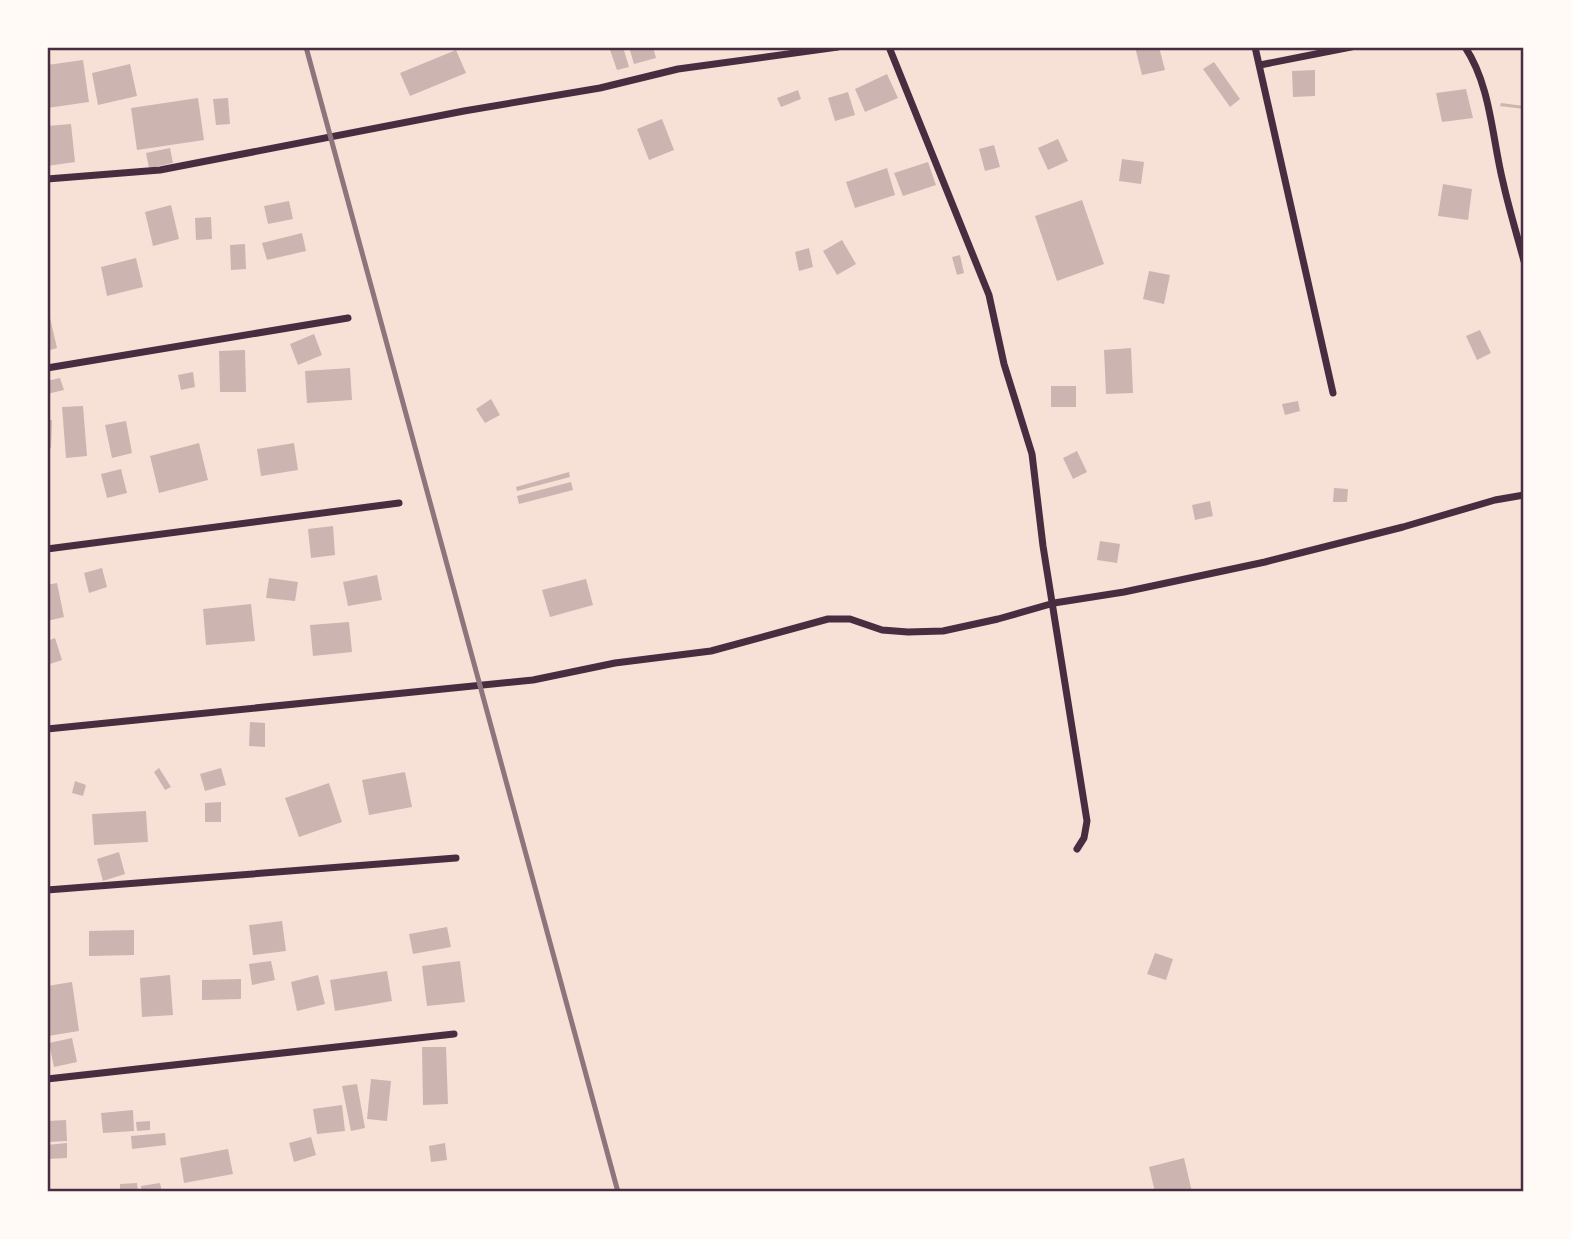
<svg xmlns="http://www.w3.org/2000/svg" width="1571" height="1239" viewBox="0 0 1571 1239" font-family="'Zilla Slab',serif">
<rect width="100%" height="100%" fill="#f7e1d7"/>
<path fill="#ccb4b1" d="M619,47h4l6,20 -12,3 -7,-20z
M629,47h24l3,11 -22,6z
M1135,47h24l6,23 -23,5z
M456,50l10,23 -56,23 -10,-23z
M83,60l6,42 -42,6v-43z
M1214,62l26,37 -10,8 -27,-38z
M130,64l7,32 -39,9 -6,-32z
M1315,70v26l-22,1 -1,-26z
M887,74l11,24 -33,14 -10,-23z
M1466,89l7,29 -31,4 -6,-29z
M798,90l3,9 -20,8 -4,-9z
M848,92l7,23 -20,6 -7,-23z
M198,98l6,42 -67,10 -6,-42z
M228,98l2,26 -14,1 -3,-26z
M1501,103l23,3v3l-24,-3z
M662,119l12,31 -25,10 -12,-31z
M71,124l4,38 -28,4v-40z
M1058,139l10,22 -20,9 -10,-22z
M994,145l6,22 -15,4 -6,-22z
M170,148l3,15 -24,5 -3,-15z
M1122,159l22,3 -3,22 -22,-3z
M928,162l8,23 -33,11 -9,-23z
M887,168l8,27 -40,13 -9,-26z
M1443,184l29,5 -4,31 -30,-4z
M1082,200l22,64 -47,17 -22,-65z
M289,201l4,18 -25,5 -4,-18z
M171,205l8,34 -26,7 -8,-34z
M211,217l1,22 -16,1 -1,-22z
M302,233l4,18 -39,9 -5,-17z
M842,240l14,24 -19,11 -14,-24z
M245,244l1,25 -15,1 -1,-25z
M809,248l4,19 -14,4 -4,-19z
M960,255l4,18 -7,2 -5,-18z
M136,258l7,29 -36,9 -6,-29z
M1149,271l21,4 -6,29 -21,-5z
M47,305l10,43 -10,3z
M1480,330l11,23 -14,7 -11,-24z
M314,334l8,21 -24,10 -8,-21z
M1131,348l2,45 -27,1 -2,-44z
M245,350l1,42h-26l-1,-41z
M350,368l2,32 -45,3 -2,-32z
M193,372l2,15 -14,3 -3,-15z
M60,378l4,12 -17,4v-13z
M1051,386h25v21h-25z
M491,399l9,16 -15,8 -9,-14z
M1298,401l2,10 -15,4 -3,-11z
M83,406l4,50 -21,2 -4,-51z
M47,420h5l-1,28h-4z
M126,421l6,32 -20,5 -7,-33z
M199,443l9,37 -49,13 -9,-37z
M294,443l4,27 -37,6 -4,-27z
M1077,451l10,21 -14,7 -10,-21z
M121,469l6,24 -20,5 -6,-24z
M569,472l1,5 -53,14 -1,-4z
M571,482l2,8 -54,14 -2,-8z
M1334,488l14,1 -1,13h-14z
M1210,501l3,15 -18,4 -3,-15z
M333,526l2,29 -24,3 -3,-29z
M1100,541l20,3 -3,19 -20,-3z
M102,568l5,19 -18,6 -5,-20z
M377,575l5,25 -34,6 -5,-24z
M269,578l29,4 -3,19 -29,-3z
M586,579l7,26 -43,12 -8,-27z
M57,583l7,34 -17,4v-36z
M251,604l4,37 -49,4 -3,-36z
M349,622l3,30 -39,4 -3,-31z
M55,638l7,22 -15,5v-24z
M250,722l15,1v24l-16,-1z
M159,768l12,19 -6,3 -11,-18z
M221,768l5,17 -21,6 -5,-17z
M405,772l7,35 -43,8 -7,-35z
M75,781l11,4 -3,11 -11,-3z
M329,783l13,39 -43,15 -14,-39z
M221,802v20h-16v-19z
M146,811l2,31 -54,3 -2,-31z
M119,852l6,22 -22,7 -6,-22z
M282,921l4,30 -33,4 -4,-30z
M447,927l4,20 -38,7 -4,-20z
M134,930v25l-45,1v-25z
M1155,953l18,6 -7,21 -19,-6z
M271,961l4,19 -23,5 -3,-21z
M460,961l5,41 -38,4 -5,-40z
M387,971l5,30 -57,10 -5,-31z
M170,975l3,40 -31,2 -2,-39z
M318,975l7,29 -28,7 -6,-29z
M241,979v20l-39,1v-20z
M72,982l7,49 -31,5 -1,-50z
M72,1038l5,24 -23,5 -5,-24z
M422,1047h24l2,57 -25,1z
M371,1079l20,2 -4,40 -20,-2z
M357,1084l8,44 -14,3 -9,-45z
M342,1105l3,26 -28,3 -4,-25z
M133,1110l1,21 -31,2 -2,-20z
M66,1120l1,21 -20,1v-21z
M150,1121v9l-13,1 -1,-9z
M165,1133l1,12 -34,4 -1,-13z
M311,1137l5,18 -22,7 -5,-19z
M67,1143v15l-20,1v-14z
M445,1143l2,17 -16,2 -2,-16z
M228,1149l5,25 -49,9 -4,-25z
M1184,1158l8,34h-37l-6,-25z
M137,1183l1,9h-18v-8z
M160,1183l2,9h-20l-1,-6z"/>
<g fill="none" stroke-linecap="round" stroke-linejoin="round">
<path stroke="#4a2c40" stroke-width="7" d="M889,47l100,248 15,69 28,90 11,92 44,275 -3,17 -7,11
M1255,47l78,346
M1465,47c26,39 27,91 38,135 6,27 14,53 21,79
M1260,65l91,-18
M47,179l113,-9 304,-59 136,-23 78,-19 160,-22
M47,368l301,-50
M47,549l352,-46
M47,729l486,-49 82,-17 96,-12 117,-32h22l32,11 26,2 35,-1 55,-12 56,-16 70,-11 141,-30 138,-35 92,-27 29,-5
M47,890l409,-32
M47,1079l407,-45"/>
<path stroke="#8f747c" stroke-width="5" d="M306,47l312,1145"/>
</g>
<rect width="1571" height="1239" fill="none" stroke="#fffaf5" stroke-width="98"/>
<rect x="49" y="49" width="1473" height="1141" fill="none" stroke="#4a2c40" stroke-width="2.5"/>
</svg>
